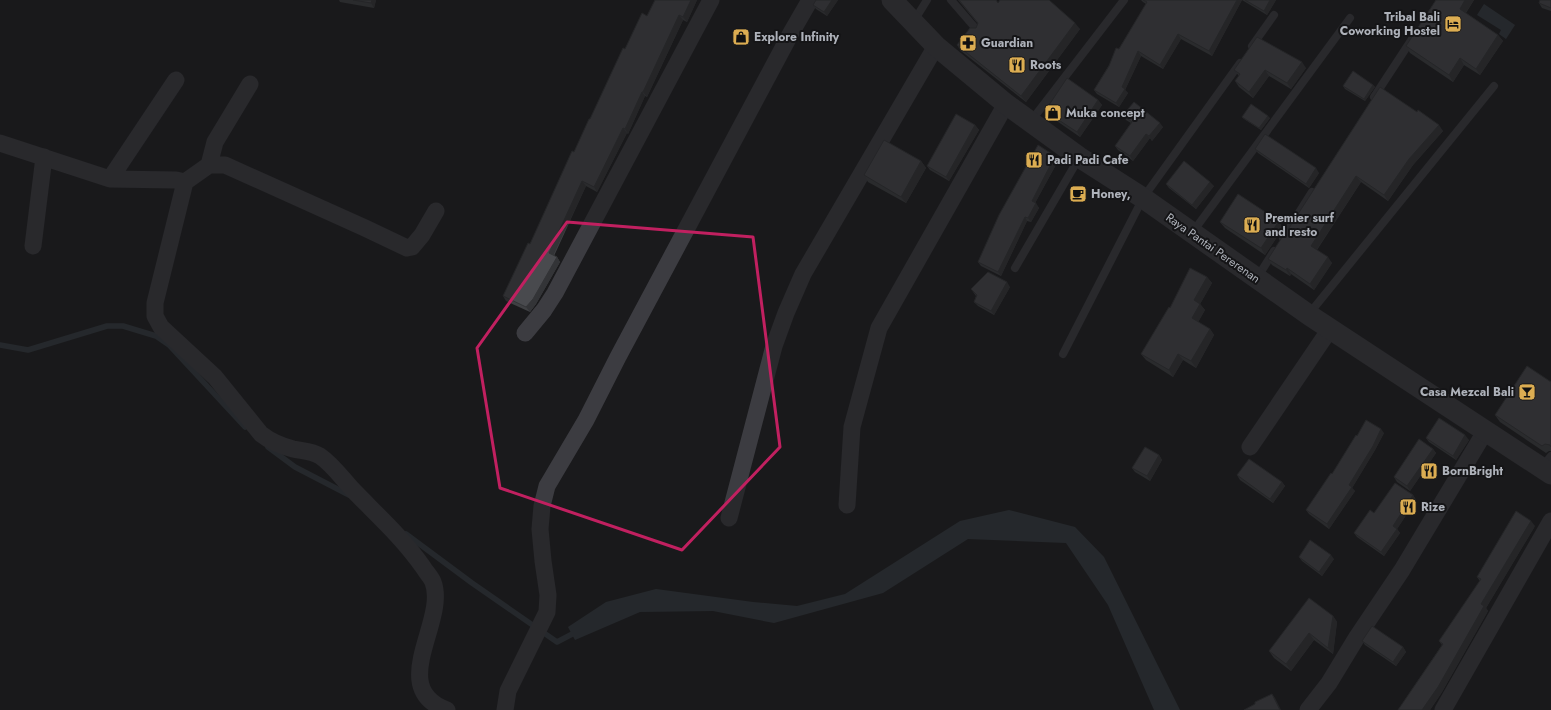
<svg xmlns="http://www.w3.org/2000/svg" width="1551" height="710" viewBox="0 0 1551 710" font-family="Jost,sans-serif">
<rect width="100%" height="100%" fill="#1a1a1c"/>
<path fill="#343b41" d="M1484,4l31,21 -9,14 -7,-5 2,-4 -24,-15z
M1009,510l66,17 29,30 76,153h-26l-46,-105 -42,-62 -98,-4 -85,54 -109,30 -61,-12 -73,1 -65,28 -7,-13 38,-25 50,-13 97,13 44,4 48,-12 115,-73z"/>
<g fill="none" stroke-linecap="round" stroke-linejoin="round">
<path stroke="#343b41" stroke-width="5.5" d="M0,345l28,5 79,-24h16l33,10 13,9 76,82
M268,447l27,20 54,28
M406,534l66,49 85,59 21,-11"/>
<path stroke="#3c3c41" stroke-width="8" d="M951,0l26,30
M914,21l13,-21
M1252,46l22,-31
M1374,97l38,-58
M1031,121l93,-121
M1192,233l158,-215
M1283,238l29,-46
M1015,268l64,-110
M1257,278l17,-27
M1309,314l185,-228
M1063,354l80,-156 97,-135
M1542,467l9,-11"/>
<path stroke="#3c3c41" stroke-width="17" d="M0,143l110,36 66,1 9,2
M209,165l6,-23 35,-58
M110,179l66,-99
M436,211l-14,24 -10,12 -5,1 -42,-20 -140,-63h-16l-24,17 -30,121v13l6,11 54,50 46,57c9,7 20,12 32,15 9,2 19,2 27,7 12,8 22,22 32,33 24,25 51,49 71,78 3,5 8,10 10,15 15,39 -47,106 14,128
M33,246l11,-89
M525,333l19,-23 11,-17 156,-293
M1250,447l80,-118
M847,505l5,-78 27,-99 127,-224
M729,518l45,-172 12,-33 17,-39 133,-228
M505,710l3,-19 39,-79 1,-17 -5,-34 -3,-32 2,-23 5,-20 39,-66 32,-63 173,-324 19,-33
M1308,710l21,-27 28,-46 45,-67 84,-140
M1443,710l108,-189"/>
<path stroke="#3c3c41" stroke-width="21" d="M892,0l44,46 70,58 73,53 64,41 166,117 242,159"/>
</g>
<path fill="#3f4043" d="M339,0h37l-2,8 -34,-6z
M697,0l-10,22 -4,-2 -36,77 -2,-1 -17,38 -1,-1 -30,59 -11,-6 -32,70 3,1 3,5 -24,42 -6,8 -24,-11 -3,-5 27,-52 44,-92 51,-103 22,-33z
M838,0l-11,16 -11,-7 -3,-4z
M958,0h38l2,3 82,26 -54,73 -65,-51 -4,-6 19,-17 2,-4z
M1141,0h135l-9,15 -25,-15 -30,56 -31,-17 -18,30 -22,-13 -16,34 3,3 -9,14 -22,-13 -3,-4 52,-86 -3,-2z
M1436,0h38l-8,13 32,22 5,6 -23,34 -16,-10 -11,17 -43,-29 -4,-7z
M1551,0v11l-9,-3 -3,-5z
M1306,68l-15,21 -22,-13 -16,22 -14,-11 -4,-6 4,-5 -5,-6z
M1373,85l2,2 -10,14 -20,-12 -2,-3z
M1380,87l63,44 -30,34 -25,36 -27,-19 -44,68 15,13 -18,27 -23,-16 -1,2 -18,-11 -4,-6 21,-31z
M1098,100l4,5 -22,32 -32,-22 -3,-4z
M1123,115l40,12 -11,14 -2,-3 -17,23 -15,-11 -3,-4 16,-23 -5,-3z
M1242,117l28,1 -9,12 -17,-11z
M975,125l4,5 -30,51 -19,-11 -3,-4z
M1255,149l64,24 -10,15 -51,-35z
M1055,156l3,5 -23,42 4,5 -8,14 -4,-1 -26,55 -20,-10 -3,-4z
M921,161l5,7 -20,35 -38,-21 -4,-7z
M1166,184l48,2 -18,23 -27,-21z
M1220,222l63,6 -18,27 -40,-27z
M1207,277l5,6 -12,21 5,6 -7,12 12,7 4,6 -18,33 -13,-8 -10,17 -27,-17 -5,-6 29,-46z
M1010,287l-16,28 -16,-9 -4,-4 2,-6 -5,-7z
M1551,382v69h-2l-3,2 -46,-31 -5,-7z
M1384,433l-9,17 -23,38 3,3 -26,38 -20,-15 -3,-4 26,-36 25,-38z
M1426,438l43,2 -13,20 -27,-18z
M1433,449l3,4 -26,38 -13,-9 -3,-5z
M1159,455l3,5 -12,21 -15,-9 -3,-4z
M1237,475l45,7 3,4 -12,17 -33,-23z
M1413,495l3,5 -19,29 3,4 -16,23 -27,-19 -3,-4 20,-20z
M1535,526l-49,82 2,3 -46,81 -12,18h-32l44,-65 -3,-4 41,-60 -3,-4z
M1299,557l35,2 -12,17 -20,-15z
M1333,616l4,6 -4,32 -19,-14 -23,31 -17,-13 -5,-7z
M1362,641l41,6 3,5 -10,14 -31,-21z"/>
<path fill="#333437" d="M372,0h4l-2,8 -3,-5z
M691,0h6l-10,22 -4,-5z
M832,0h6l-11,16 -3,-4z
M1237,0h5l-30,56 -3,-5z
M1270,0h6l-9,15 -3,-4z
M1465,0h9l-10,15 -4,-6z
M679,15l4,5 -36,77 -4,-5z
M1075,23l5,6 -54,73 -5,-6z
M1178,34l3,5 -18,30 -3,-4z
M1498,35l5,6 -23,34 -4,-6z
M1138,51l3,5 -16,34 3,3 -9,14 -3,-4 6,-16z
M1460,58l4,7 -11,17 -4,-7z
M1302,62l4,6 -15,21 -4,-6z
M1265,70l4,6 -16,22 -4,-6z
M1373,85l2,2 -10,14 -1,-2z
M642,92l3,4 -17,38 -3,-5z
M1098,100l4,5 -22,32 -3,-5z
M1268,116l2,2 -9,12 -2,-2z
M1160,123l3,4 -11,14 -3,-5z
M975,125l4,5 -30,51 -3,-4z
M1439,125l4,6 -30,34 -25,36 -4,-6 25,-36z
M623,128l4,5 -30,59 -3,-5z
M1146,134l4,4 -17,23 -3,-5z
M1055,156l3,5 -24,44 -2,-4z
M921,161l5,7 -20,35 -5,-6z
M1316,168l3,5 -10,15 -3,-4z
M1356,176l5,6 -46,70 -4,-6z
M582,181l4,5 -34,72 -3,-5z
M1210,182l4,4 -18,23 -4,-4z
M1036,203l3,5 -8,14 -3,-4z
M1025,217l2,4 -26,55 -3,-4z
M1279,221l4,7 -18,27 -4,-7z
M557,257l3,5 -24,42 -6,8 -4,-5z
M1328,257l4,6 -18,27 -4,-6z
M1287,268l4,6 -1,2 -4,-6z
M1207,277l5,6 -12,21 5,6 -8,14 -5,-6 2,-18z
M1007,282l3,5 -16,28 -3,-4z
M1210,329l4,6 -18,33 -5,-7z
M1178,354l5,6 -10,17 -4,-7z
M1381,429l3,4 -9,17 -23,38 3,3 -26,38 -2,-5z
M1465,435l4,5 -13,20 -3,-4z
M1433,449l3,4 -26,38 -3,-5z
M1159,455l3,5 -12,21 -3,-5z
M1282,482l3,4 -12,17 -3,-4z
M1413,495l3,5 -19,29 3,4 -16,23 -3,-4 12,-26z
M1531,521l4,5 -49,82 2,3 -46,81 -12,18h-8l59,-106z
M1331,555l3,4 -12,17 -3,-4z
M1333,616l4,6 -4,32 -5,-6z
M1309,633l5,7 -23,31 -5,-7z
M1403,647l3,5 -10,14 -3,-4z
M1272,694l3,4 6,12h-1z"/>
<path fill="#494a4e" stroke="#333437" d="M353,0h19l-1,3z
M655,0h36l-8,17 -4,-2 -36,77h-1l-17,37 -2,-1 -29,59 -12,-6 -33,72 8,4 -24,42 -7,8 -23,-11 25,-53 2,1 42,-93 2,1 15,-33h1l33,-71 2,1 17,-36 5,3z
M816,0h16l-8,12 -11,-7z
M959,0h37l2,3 2,-3h49l26,23 -54,73 -64,-51 13,-17h6l2,-5z
M1143,0h94l-28,51 -31,-17 -18,31 -22,-14 -16,36 3,2 -9,14 -22,-13 15,-24 7,-18 3,1 28,-47z
M1245,0h25l-6,11z
M1436,0h29l-5,9 38,26 -22,34 -16,-11 -11,17 -43,-29z
M1540,0h11v8l-12,-5z
M1257,37l45,25 -15,21 -22,-13 -16,22 -14,-11 5,-7 -6,-4z
M1353,71l20,14 -9,14 -21,-13z
M1067,78l31,22 -21,32 -32,-21z
M1380,87l37,25 1,-2 21,15 -30,34 -25,36 -28,-19 -45,70 17,11 -18,27 -23,-16 -1,2 -18,-11 20,-31h1z
M1134,102l26,21 -11,13 -3,-2 -16,22 -15,-10 17,-24 -9,-7z
M1251,104l17,12 -9,12 -17,-11z
M956,114l19,11 -29,52 -19,-11z
M1265,134l51,34 -10,16 -51,-35z
M884,140l37,21 -20,36 -37,-22z
M1038,145l17,11 -23,45 4,2 -8,15 -3,-1 -27,55 -20,-10 21,-47z
M1184,161l26,21 -18,23 -26,-21z
M1238,194l41,27 -18,27 -41,-26z
M1190,268l17,9 -13,23 6,4 -8,14 18,11 -19,32 -13,-7 -9,16 -28,-16 28,-47 1,1z
M988,272l19,10 -16,29 -17,-9 3,-7 -6,-6z
M1527,366l24,16v65l-1,-2 -5,-1 -3,2 -47,-31z
M1439,418l26,17 -12,21 -27,-18z
M1366,420l15,9 -8,17 -24,39 3,2 -25,37 -21,-14 25,-37 1,1 24,-39 1,1z
M1419,439l14,10 -26,37 -13,-9z
M1145,447l14,8 -12,21 -15,-8z
M1249,459l33,23 -12,17 -33,-24z
M1395,483l18,12 -20,31 4,3 -16,23 -27,-19 16,-23 4,3z
M1516,511l15,10 -50,83 3,2 -46,81 -16,23h-24l45,-66 -4,-3 42,-62 -4,-2z
M1310,540l21,15 -12,17 -20,-15z
M1309,598l24,18 -5,32 -19,-15 -23,31 -17,-13z
M1372,626l31,21 -10,15 -31,-21z
M1272,694l8,16h-36l11,-6v-2z"/>
<path d="M0 0H1551V710H0ZM567,222l186,15 27,210 -98,103 -182,-62 -23,-140z" fill="#1a1a1c" fill-opacity=".55" fill-rule="evenodd"/>
<path fill="none" stroke="#c12060" stroke-width="3" stroke-linejoin="round" d="M567,222l186,15 27,210 -98,103 -182,-62 -23,-140z"/>
<defs>
<g id="hotel-square" transform="scale(0.9)"><rect x="-9" y="-9" width="18" height="18" rx="4" fill="#dcad52" stroke="#151517"/><path d="M-6-4.5h1.5V1H6V5H4.5V3h-9V5H-6ZM-4 0a1.8 1.8 0 1 1 3.6 0ZM.5 0V-2.5h3Q6-2.5 6 0Z" fill="#111"/></g>
<g id="shop-square" transform="scale(0.9)"><rect x="-9" y="-9" width="18" height="18" rx="4" fill="#dcad52" stroke="#151517"/><path d="M-5-2.5h2.3a2.7 3.5 0 0 1 5.4 0H5L5.5 6h-11ZM-1.5-2.5h3a1.5 2.3 0 0 0-3 0Z" fill="#111"/></g>
<g id="pharmacy-square" transform="scale(0.9)"><rect x="-9" y="-9" width="18" height="18" rx="4" fill="#dcad52" stroke="#151517"/><path d="M-2-6h4v4h4v4h-4v4h-4v-4h-4v-4h4Z" fill="#111"/></g>
<g id="restaurant-square" transform="scale(0.9)"><rect x="-9" y="-9" width="18" height="18" rx="4" fill="#dcad52" stroke="#151517"/><path d="M-5-6h1v4h1v-4h1v4h1v-4h1v5L-1.5 .5V6h-2V.5L-5-1ZM5-6V6H3V1.5H1.5Q1.5-4 5-6Z" fill="#111"/></g>
<g id="cafe-square" transform="scale(0.9)"><rect x="-9" y="-9" width="18" height="18" rx="4" fill="#dcad52" stroke="#151517"/><path d="M-5.5-4.5H6V0H3Q3 3.5 0 3.5H-2.5Q-5.5 3.5-5.5 0ZM3-3.2v2h1.7v-2ZM-6 4.5H4V6H-6Z" fill="#111"/></g>
<g id="bar-square" transform="scale(0.9)"><rect x="-9" y="-9" width="18" height="18" rx="4" fill="#dcad52" stroke="#151517"/><path d="M-6-5H6L.8 .8V4.5H3.5V6h-7V4.5H-.8V.8Z" fill="#111"/></g>
</defs>
<g fill-rule="evenodd">
<use href="#hotel-square" x="1453" y="24"/>
<use href="#shop-square" x="741" y="37"/>
<use href="#pharmacy-square" x="968" y="43"/>
<use href="#restaurant-square" x="1017" y="65"/>
<use href="#shop-square" x="1053" y="113"/>
<use href="#restaurant-square" x="1034" y="160"/>
<use href="#cafe-square" x="1078" y="194"/>
<use href="#restaurant-square" x="1252" y="225"/>
<use href="#bar-square" x="1527" y="392"/>
<use href="#restaurant-square" x="1429" y="471"/>
<use href="#restaurant-square" x="1408" y="507"/>
</g>
<g text-anchor="middle" dominant-baseline="central" stroke-width="4" stroke-linejoin="round" paint-order="stroke">
<g font-size="12" font-weight="bold" fill="#aeb2ba" stroke="#151517" text-anchor="start">
<text x="1440" y="17" text-anchor="end">Tribal Bali<tspan x="1440" dy="14">Coworking Hostel</tspan></text>
<text x="754" y="37">Explore Infinity</text>
<text x="981" y="43">Guardian</text>
<text x="1030" y="65">Roots</text>
<text x="1066" y="113">Muka concept</text>
<text x="1047" y="160">Padi Padi Cafe</text>
<text x="1091" y="194">Honey,</text>
<text x="1265" y="218">Premier surf<tspan x="1265" dy="14">and resto</tspan></text>
<text x="1514" y="392" text-anchor="end">Casa Mezcal Bali</text>
<text x="1442" y="471">BornBright</text>
<text x="1421" y="507">Rize</text>
</g>
<g font-size="12" fill="#aeb2ba" stroke="#151517">
<text transform="translate(1213 248) rotate(35)">Raya Pantai Pererenan</text>
</g>
</g>
</svg>
